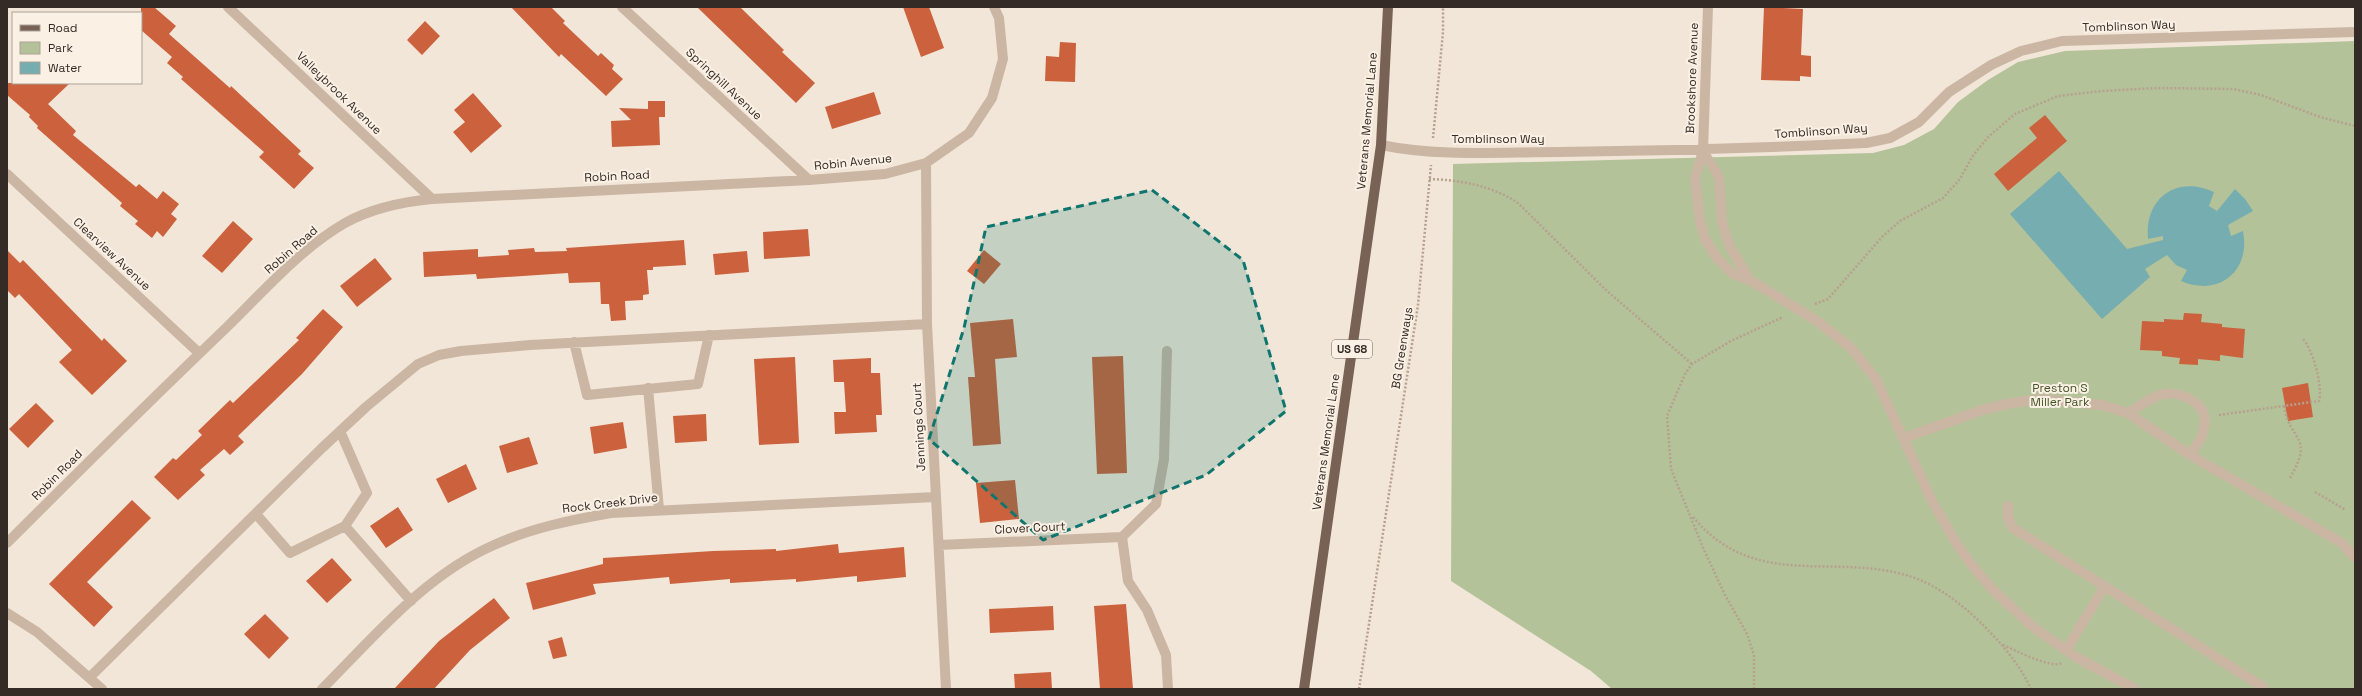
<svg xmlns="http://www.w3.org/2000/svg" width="2362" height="696" viewBox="0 0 2362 696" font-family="'Space Grotesk',sans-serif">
<rect width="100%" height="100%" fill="#f2e6d8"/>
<path fill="#b3c298" d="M2355,41v648h-743l-21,-18 -140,-90 2,-417 420,-11 31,-8 30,-16 24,-27 30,-22 30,-18 47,-11z"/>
<path fill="#76adb0" d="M2059,171l68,78 36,-9v-4l-15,3c-4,-41 29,-64 66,-47l-5,14 8,5 18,-22 10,10 8,12 -25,14 3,11 12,-5c8,41 -25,66 -62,50l6,-11 -11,-5 -9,-10 -22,14 5,8 -48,42 -92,-105z"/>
<path fill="#cb623d" d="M141,7h13l22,19 -7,8 61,54 1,-2 70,65 -3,3 16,14 -20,21 -35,-32 5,-5 -83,-73 2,-2 -16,-14 5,-6 -31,-27z
M511,7h40l14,14 -2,2 35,33 3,-3 13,12 -2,4 11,10 -17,17 -45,-42 -2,3z
M697,7h43l44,43 -2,2 33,31 -19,20z
M903,7h26l15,41 -23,9z
M1764,7l39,2 -2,46 10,1v21l-11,-1v5l-39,-1z
M425,21l15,15 -18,19 -15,-15z
M1060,42l16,1 -1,39 -30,-1 1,-25 13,1z
M7,83h63l-22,21 28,27 -3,4 63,52 3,-3 18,15 6,-8 16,13 -8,10 6,5 -14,18 -6,-6 -5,7 -17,-14 3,-3 -18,-15 2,-3 -85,-75 1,-2 -9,-9 1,-2 -23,-20z
M874,92l7,22 -49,15 -7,-22z
M473,93l29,33 -31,27 -18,-21 12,-10 -11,-12z
M648,101h17v16h-6l1,28 -48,2 -1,-26 20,-1 -12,-12 29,1z
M2045,115l22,26 -59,50 -14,-17 43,-36 -8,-10z
M233,221l20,18 -31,34 -20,-17z
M808,229l2,27 -46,3 -1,-27z
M684,240l2,25 -33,2v3h-6l2,24 -6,1v5l-18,1 1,19 -15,1 -2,-17h-8l-1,-22 -31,1 -1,-10 -91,6 -1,-5 -52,3 -1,-25 55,-3v8l31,-2 -1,-5 26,-2 1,4 32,-1 -1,-3z
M7,250l13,13 3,-3 79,81 2,-3 23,23 -35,34 -33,-33 13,-12 -53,-56 -4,4 -8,-8z
M984,250l17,14 -17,20 -17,-13z
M747,251l2,21 -34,3 -2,-21z
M375,258l17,21 -35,28 -17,-21z
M323,309l20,18 -41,47 -64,62 6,6 -14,13 -6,-6 -24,21 5,5 -27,25 -24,-23 19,-19 3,2 26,-25 -4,-4 32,-31 3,3 66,-63 -3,-2z
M2184,313l18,1 -1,8 21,2v3l23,2 -2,29 -23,-3v6l-22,-2v6l-19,-1 1,-6 -18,-2v-5l-22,-1 2,-29 22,1v-3l19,1z
M1013,319l4,38 -22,2 6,85 -28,2 -5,-69h7l-5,-54z
M1123,356l4,117 -30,1 -5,-117z
M795,357l4,86 -40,2 -5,-86z
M871,358v15h9l2,42h-6l1,17 -42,2 -1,-22h12l-2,-30h-10l-1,-22z
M2308,383l5,34 -25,4 -6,-33z
M36,403l18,18 -26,27 -19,-19z
M706,414l1,27 -32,2 -2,-27z
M623,422l4,26 -33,6 -4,-27z
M529,437l9,27 -31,9 -8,-27z
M466,464l11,25 -29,14 -12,-24z
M1015,480l4,39 -39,4 -4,-40z
M132,500l19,18 -64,64 26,25 -19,20 -45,-43z
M398,507l15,23 -27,18 -16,-22z
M838,544l1,9 65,-6 2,30 -49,5v-6l-61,6v-3l-66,4v-4l-60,5 -1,-7 -76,7 3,10 -63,16 -7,-27 77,-19v-6l110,-7 63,-2v2z
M332,558l20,22 -25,23 -21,-22z
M494,598l16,20 -40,32 -36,39h-40l45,-48z
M1126,604l7,85h-33l-6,-83z
M1053,606l1,24 -64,3 -1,-24z
M265,614l24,24 -20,21 -25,-25z
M562,637l5,19 -14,3 -5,-18z
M1051,672l1,17h-37l-1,-15z"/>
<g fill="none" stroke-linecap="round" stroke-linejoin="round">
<path stroke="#b6a08e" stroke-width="2.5" stroke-dasharray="2 2" stroke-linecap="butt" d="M1433,138l10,-106v-25
M1429,179c32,1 65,7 90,25l88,87 85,73
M1815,304l13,-5 54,-62 18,-16 43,-23 17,-19 12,-22 16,-20 27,-23 43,-18 44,-5 56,-3 75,1 28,6 59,22 35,9
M2284,406c6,37 31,29 6,72
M2219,415l100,-14c4,-15 -6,-52 -17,-63
M2315,492l31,18
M1693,517c65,78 148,31 227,63 24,10 46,28 64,46 18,18 36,39 47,63
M2003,645c12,5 48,24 59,18
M1359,689l59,-384 13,-140
M1754,689v-34l-7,-21 -22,-39 -21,-45 -33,-81 -4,-53 18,-42 7,-10 39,-23 52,-24"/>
<path stroke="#cbb6a4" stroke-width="10" d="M228,7l204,192
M622,7l187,173
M1708,7l-5,144 -8,27 5,43 5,18 12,19 16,16 17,6 67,41 33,26 26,32 56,122 26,45 17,23 18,21 40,37 43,30 59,32
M1381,145c58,12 119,7 178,7 103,-1 205,-4 307,-9l24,-5 29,-16 30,-30 42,-27 30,-14 41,-10 293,-9
M1703,151l16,26 3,45 8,25 20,33
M926,163l1,161 19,365
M7,174l192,179
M574,342l13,53 111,-11 11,-49
M648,388l11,121
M2128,413c9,-5 22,-15 32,-18 17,-5 45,6 45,26 0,14 -8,23 -15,34
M1904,438l81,-29 27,-6 29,-4 61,6 26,8 62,42 152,88 13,15
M2008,506v12l5,10 250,159 -2,2
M256,514l34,39 55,-27 22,-33 -27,-62
M345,526l66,75
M1122,537l34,-33 8,-45 3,-108
M1122,537l6,44 19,29 19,45 2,34
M7,543c73,-73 146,-145 220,-216 37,-36 73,-78 118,-104 27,-15 56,-21 87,-24l377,-19 76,-6 41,-11 43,-30 23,-35 11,-39 -4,-41 -5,-11
M939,545l183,-8
M7,613l30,19 65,57
M2066,650l39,-64
M90,677l232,-229 44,-41 52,-43 21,-9 22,-4 69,-6 397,-21
M322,689c52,-52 103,-114 172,-144 37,-17 77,-25 117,-32l324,-16"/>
<path stroke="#786256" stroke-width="10" d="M1304,689l77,-544 7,-138"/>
</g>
<path fill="#0f766e" fill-opacity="0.2" stroke="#0f766e" stroke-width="3" stroke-dasharray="8 5" stroke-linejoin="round" d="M1152,190l91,70 43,151 -80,64 -163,65 -114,-101 35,-111 22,-101z"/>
<g text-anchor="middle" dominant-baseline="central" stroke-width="4" stroke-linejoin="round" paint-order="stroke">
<rect fill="#faf0e4" stroke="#70665f" stroke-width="1" x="1332" y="340" width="40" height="18" rx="3"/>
<g font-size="11" font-weight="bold" fill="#352b26">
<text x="1352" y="349">US 68</text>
</g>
<g font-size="12" fill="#352b26" stroke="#faf0e4">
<text transform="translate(2129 26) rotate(-2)">Tomblinson Way</text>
<text transform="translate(1692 78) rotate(-88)">Brookshore Avenue</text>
<text transform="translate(724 84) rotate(43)">Springhill Avenue</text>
<text transform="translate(339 93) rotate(44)">Valleybrook Avenue</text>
<text transform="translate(1367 121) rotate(-85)">Veterans Memorial Lane</text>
<text transform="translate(1821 131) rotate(-4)">Tomblinson Way</text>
<text x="1498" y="139">Tomblinson Way</text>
<text transform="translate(853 162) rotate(-6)">Robin Avenue</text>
<text transform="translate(617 176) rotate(-3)">Robin Road</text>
<text transform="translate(291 250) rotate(-41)">Robin Road</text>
<text transform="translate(112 254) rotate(43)">Clearview Avenue</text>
<text transform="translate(1402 348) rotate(-81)">BG Greenways</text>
<text transform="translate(919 427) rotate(-93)">Jennings Court</text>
<text transform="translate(1326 442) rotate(-82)">Veterans Memorial Lane</text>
<text transform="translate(57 475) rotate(-45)">Robin Road</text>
<text transform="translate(610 503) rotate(-7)">Rock Creek Drive</text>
<text transform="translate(1030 528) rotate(-3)">Clover Court</text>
</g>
<g font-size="12" fill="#445529" stroke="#faf0e4">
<text x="2060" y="388">Preston S<tspan x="2060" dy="14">Miller Park</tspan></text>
</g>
</g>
<rect width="2362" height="696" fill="none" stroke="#352b26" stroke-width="16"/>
<rect x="12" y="12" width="130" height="72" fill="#faf0e4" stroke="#aba198"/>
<rect x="20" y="25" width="20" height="6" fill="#786256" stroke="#aba198"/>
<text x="48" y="32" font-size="12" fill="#352b26">Road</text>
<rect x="20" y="42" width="20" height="12" fill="#b3c298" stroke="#aba198"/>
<text x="48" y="52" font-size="12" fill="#352b26">Park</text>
<rect x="20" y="62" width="20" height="12" fill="#76adb0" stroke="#aba198"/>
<text x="48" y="72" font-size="12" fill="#352b26">Water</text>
</svg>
